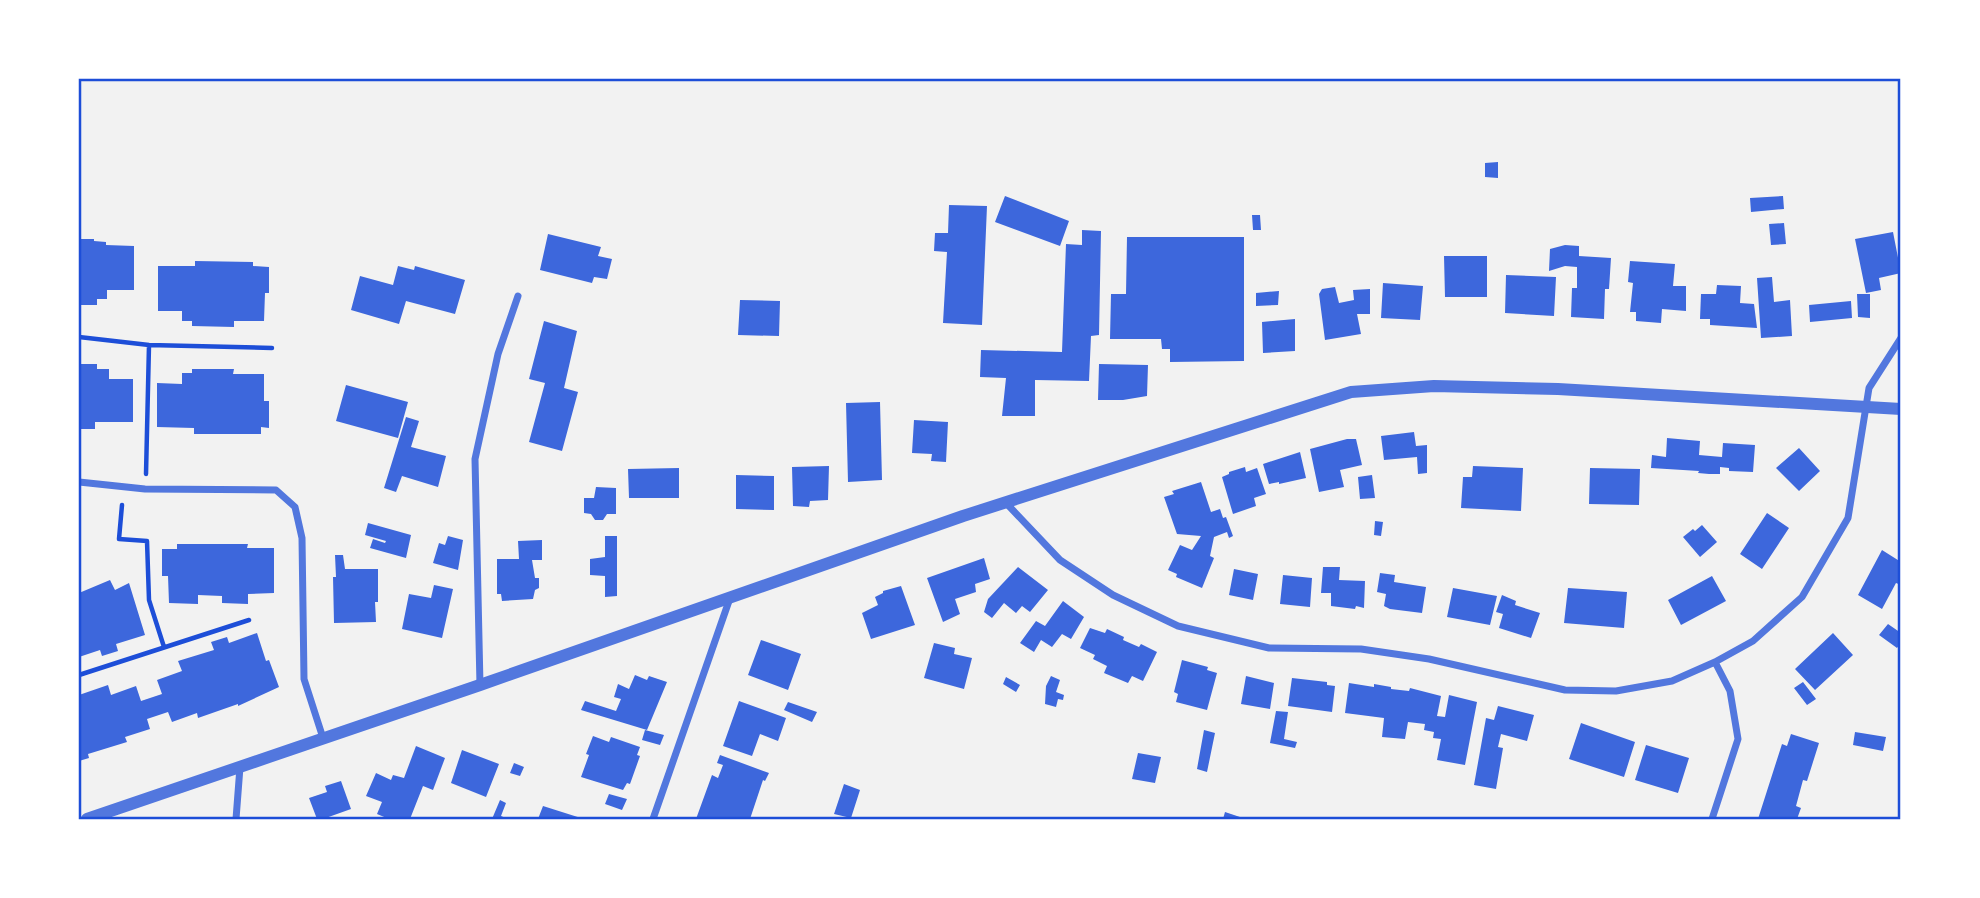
<svg xmlns="http://www.w3.org/2000/svg" width="1980" height="898" viewBox="0 0 1980 898" font-family="Helvetica,sans-serif">
<rect width="100%" height="100%" fill="#f2f2f2"/>
<path fill="#3d67dc" d="M1498,162v16l-13,-1v-14z
M1005,196l64,25 -9,25 -65,-24z
M1783,196l1,13 -33,3 -1,-14z
M949,205l38,1 -5,119 -39,-2 4,-71 -13,-1 1,-18h13z
M1252,215h8l1,15h-8z
M1784,223l2,21 -15,1 -2,-21z
M1082,230l19,1 -2,104 -8,1 -2,45 -54,-1v36h-33l4,-38 -26,-1 1,-27 81,2 4,-108 16,1z
M1893,232l8,41 -22,5 2,12 -15,3 -11,-54z
M548,234l53,13 -3,9 14,3 -5,20 -13,-2 -2,6 -52,-13z
M1127,237h117v124l-74,1v-13h-8l-1,-10h-51l1,-45h15z
M79,239h15v2l12,1v3l28,1v44h-27v9h-10v6h-18z
M1565,245l14,1v10l32,2 -2,31h-4l-1,30 -33,-2 1,-29h5v-21l-12,-1 -16,5 1,-22z
M1444,256h43v41h-42z
M195,261l58,1v4l16,1v26h-4l-1,28h-30v6l-42,-1v-5h-10v-10h-24v-45h37z
M1630,261l45,3 -2,22h13v25l-24,-2 -1,14 -25,-2v-9h-6l3,-29 -5,-1z
M398,266l16,4 1,-4 50,14 -10,34 -49,-13 -7,23 -48,-14 9,-34 33,9z
M1506,275l50,2 -2,39 -49,-3z
M1772,277l2,25 16,-2 2,36 -31,2 -4,-60z
M1383,283l40,3 -3,34 -39,-2z
M1717,285l24,1 -1,17 14,1 3,24 -47,-3v-6h-10l1,-25h15z
M1335,287l4,16 15,-3 -1,-10 17,-1v25h-13l4,20 -36,6 -6,-46 3,-5z
M1279,291l-1,14 -22,1v-13z
M1857,294h13v24l-12,-1z
M740,300l40,1 -1,35 -41,-1z
M1851,301l1,17 -42,4 -1,-17z
M1295,319v32l-32,2 -1,-31z
M544,321l33,10 -13,57 14,4 -16,59 -33,-9 16,-59 -16,-4z
M79,364h18v5h12v10h24v43h-38v7h-16z
M1099,364l49,1 -1,31 -24,4h-25z
M192,369h42l-1,5h31v27h5v27l-8,-1v7h-67v-6l-37,-1v-44l25,1v-11h10z
M346,385l62,17 -10,36 -62,-17z
M880,402l2,78 -34,2 -2,-79z
M406,417l13,4 -8,26 35,9 -8,31 -36,-11 -6,16 -12,-4z
M914,420l34,2 -2,40 -15,-1 1,-7 -20,-1z
M1414,432l2,14 11,-1v28l-9,1 -1,-17 -33,3 -3,-24z
M1667,438l33,3 -1,14 23,2 1,-14 32,2 -2,27 -24,-1v-3l-9,-1v7h-11l-11,-1 1,-2 -48,-3 1,-13 14,2z
M1347,439h9l6,26 -22,5 4,17 -25,5 -9,-43z
M1799,448l21,23 -21,20 -23,-23z
M1899,451h2v30h-3z
M1300,452l6,26 -27,6v-2l-10,2 -6,-20z
M829,466l-1,34 -18,1 -1,6 -16,-1 -1,-39z
M1473,466l50,2 -2,43 -60,-3 2,-31h9z
M1245,467l1,5 11,-4 9,26 -12,4 2,8 -23,8 -11,-37 7,-3v-2z
M679,468v30h-50l-1,-29z
M1590,468l50,1 -1,36 -50,-1z
M736,475l38,1v34l-38,-1z
M1372,475l3,23 -15,1 -2,-22z
M1201,482l10,30 9,-3 3,9 3,-1 7,19 -4,2 -2,-6 -13,5 -4,19 4,2 -12,30 -26,-11 1,-3 -9,-4 12,-25 12,5 9,-14 -24,-2 -13,-37 10,-3 -2,-3z
M596,487l20,1v26h-9l-4,6h-8l-4,-6 -7,-1v-15h10z
M1767,513l22,15 -27,41 -22,-15z
M1375,521l8,1 -2,14 -7,-1z
M368,523l43,12 -5,23 -36,-10 3,-9 12,4 1,-2 -21,-6z
M1702,525l15,17 -17,15 -17,-20 10,-8 2,2z
M448,536l15,4 -5,30 -25,-7 6,-20 6,2z
M605,536h12v60l-12,1v-21l-15,-1v-16l15,-2z
M542,540v20h-10l3,18h4v10l-4,2 -2,9 -31,2 -1,-7h-4v-35h22l-1,-18z
M177,544h71l-1,4h27v45l-26,1v10l-26,-1v-7l-24,-1v9l-29,-1 -1,-27h-6v-27h15z
M1882,550l19,12v23l-5,-2 -14,26 -24,-14z
M335,555h8l2,14h33v33h-3l1,20 -42,1 -1,-46h3z
M984,558l6,21 -15,5 1,8 -21,7 5,15 -17,8 -16,-44z
M1018,567l30,23 -18,22 -8,-6 -6,7 -12,-10 -12,15 -8,-6 4,-13z
M1323,567h17l-1,13 26,1 -1,27 -8,-2 -1,3 -24,-3v-13h-10z
M1234,569l24,5 -5,26 -24,-5z
M1380,573l15,2 -1,7 32,5 -4,26 -32,-4 -6,-3 2,-12 -9,-2z
M1283,575l29,3 -2,29 -30,-3z
M1712,576l14,25 -45,24 -13,-25z
M110,580l5,10 14,-7 16,52 -29,9 2,7 -16,5 -2,-6 -21,7v-64z
M434,585l19,4 -11,49 -40,-9 7,-35 22,4z
M901,586l14,39 -44,14 -9,-26 16,-8 -3,-8 8,-4v-2z
M1453,588l44,8 -7,29 -43,-8z
M1568,588l59,4 -3,36 -60,-5z
M1502,595l14,6 -1,4 25,8 -9,25 -32,-10 4,-14 -7,-2z
M1063,601l21,16 -13,22 -9,-5 -10,13 -11,-7 -7,12 -14,-9 16,-22 9,5z
M1888,624l13,9v10l-4,5 -18,-13z
M1090,628l15,5 2,-4 17,8 -1,3 16,7 2,-3 16,8 -14,29 -11,-5 -4,7 -24,-10 3,-7 -14,-7 2,-4 -15,-7z
M257,633l9,28 3,-1 10,27 -41,19v-2l-40,14 -1,-5 -25,9 -4,-10 -21,7 3,10 -25,8 2,5 -39,12 1,4 -10,3v-66l29,-10 3,10 25,-9 5,15 21,-7 -5,-14 25,-9 -4,-10 36,-11 -3,-8 16,-5 2,6z
M1833,633l20,22 -38,35 -20,-21z
M761,640l40,14 -13,36 -40,-15z
M934,643l21,5 -1,6 18,4 -8,31 -40,-11z
M1182,660l26,7 -1,3 10,3 -10,37 -31,-8 2,-8 -4,-2z
M635,675l12,5 2,-4 18,6 -20,48 -66,-20 4,-9 31,10 5,-12 -7,-2 4,-13 11,5z
M1051,676l9,4 -4,12 8,3 -1,5 -5,-1 -2,8 -11,-3 1,-18z
M1246,676l28,7 -4,26 -29,-5z
M1006,677l14,8 -4,7 -13,-8z
M1292,678l35,4v3l8,1 -3,26 -44,-6z
M1803,682l13,17 -9,6 -13,-17z
M1349,683l25,4v-3l17,3v2l18,2 1,-3 31,8 -4,20 8,1 4,-22 28,7 -12,63 -28,-5 4,-21 -8,-1 1,-6 -10,-2 1,-6 -17,-2 -3,17 -23,-2 2,-19 -39,-5z
M739,701l47,17 -8,23 -18,-7 -8,22 -29,-10z
M788,702l29,10 -5,10 -28,-12z
M1498,706l36,9 -7,26 -26,-7 -3,13 5,1 -7,41 -22,-4 12,-67 8,2z
M1276,711l12,1 -4,27 13,3 -2,6 -25,-5z
M1581,723l54,19 -11,35 -55,-18z
M645,730l19,5 -4,10 -18,-5z
M1204,730l11,3 -8,39 -10,-3z
M1855,732l31,5 -3,14 -30,-6z
M1791,734l28,9 -12,38 -4,-1 -7,26 5,2 -4,11h-39l24,-75 5,2z
M593,736l16,6 2,-5 29,10 -3,8 3,1 -10,28 -3,-1 -4,7 -42,-13 8,-22 -3,-1z
M1646,745l43,13 -11,35 -43,-13z
M416,746l29,12 -12,32 -10,-4 -13,33h-21l-12,-5 5,-12 -16,-6 10,-23 15,7 2,-5 11,3z
M462,750l37,14 -13,33 -35,-14z
M1138,753l23,4 -6,26 -23,-4z
M720,755l49,18 -4,8 -2,-1 -13,39h-54l16,-44 6,3 5,-13 -6,-2z
M514,763l10,4 -4,9 -10,-3z
M341,781l10,28 -28,10h-6l-8,-21 18,-6 -2,-6z
M844,784l16,6 -9,28 -17,-4z
M609,794l18,5 -5,11 -17,-6z
M500,800l6,3 -5,13 7,3h-16z
M543,806l41,13h-46z
M1225,812l21,7h-23z"/>
<g fill="none" stroke-linecap="round" stroke-linejoin="round">
<path stroke="#1d4ed8" stroke-width="4.5" d="M79,337l70,8 123,3
M146,474l3,-129
M122,505l-3,34 28,2 2,59 15,47
M79,675l170,-55"/>
<path stroke="#5277de" stroke-width="7" d="M79,482l66,7 131,1 19,17 7,31 2,141 19,59
M1007,504l53,56 53,35 65,31 91,22 92,1 68,10 136,31 51,1 56,-10 43,-19 38,-21 49,-44 46,-79 21,-130 32,-50
M480,685l-5,-226 23,-105 20,-58
M236,819l4,-52
M653,819l77,-221
M1712,819l26,-80 -8,-48 -15,-29"/>
<path stroke="#5277de" stroke-width="12" d="M87,819l393,-134 483,-169 388,-124 83,-6 124,3 343,20"/>
</g>
<rect width="1980" height="898" fill="none" stroke="#ffffff" stroke-width="161"/>
<rect x="80" y="80" width="1819" height="738" fill="none" stroke="#1d4ed8" stroke-width="2.5"/>
</svg>
